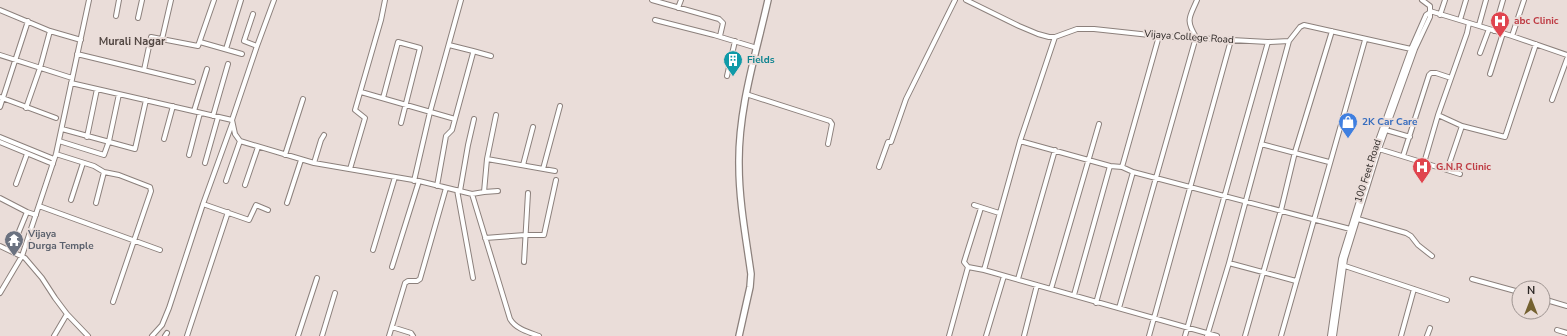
<svg xmlns="http://www.w3.org/2000/svg" width="1567" height="336" viewBox="0 0 1567 336" font-family="'Nunito Sans',sans-serif">
<rect width="100%" height="100%" fill="#eaddd9"/>
<g fill="none" stroke-linecap="round" stroke-linejoin="round">
<g stroke="#8c807c" stroke-width="6">
<path id="minor" d="M652,0l67,19 4,4 -3,13
M966,0l53,26 19,8 11,3h6l22,-8h17l65,7 109,6 21,-1 11,-14 4,-2 107,24
M678,8l3,-8
M0,10l50,21 31,9
M1430,11l82,25 55,19
M1440,15l5,-15
M116,16l3,-16
M138,18l4,-18
M655,20l59,15 43,13
M1460,20l6,-20
M1479,25l7,-25
M1494,31l9,-31
M1512,36l12,-36
M162,39l9,-39
M200,42l42,12
M257,46l17,-46
M226,49l15,-49
M473,51l18,5
M1480,53l9,-24
M77,54l116,28
M0,55l72,23
M144,70l7,-33 47,9 16,-46
M1490,74l13,-41
M727,76l8,-35
M71,83l161,37 3,14 5,7 74,22 105,18 53,13 38,125c6,10 18,13 29,17
M361,92l94,27
M746,94l84,27 2,3 -4,20
M0,97l56,21
M383,98l15,-56 22,6 -19,75
M1552,100l15,-41
M0,107l28,-86
M26,108l14,-40 10,-37
M194,111l13,-42
M1438,115l24,11 43,11 31,-93
M213,116l15,-52
M232,120l25,-74 -13,-5 9,-27
M62,129l73,20 11,-49
M1386,130l24,7
M0,137l54,22
M87,137l10,-48
M164,139l9,-33
M59,141l45,14 5,-14 10,-47
M1020,141l35,-104
M0,142l53,22
M1261,144l68,18
M1379,149l68,21 15,-44
M56,154l38,12 10,6 15,3 31,12 1,4 -38,111
M189,155l11,-42
M285,155l18,-56
M1403,156l26,-81 2,-2h5l15,5
M487,159l9,-44
M205,163l13,-46
M314,163l7,-23 3,-5
M1424,163l14,-48 29,-82 2,-10
M523,165l10,-38
M879,167l9,-25h3l15,-43 49,-99
M1122,167l37,-131
M350,169l15,-51 -10,-8 26,-90 4,-20
M543,169l17,-63
M1447,170l13,4
M226,181l14,-40
M414,181l16,-69 31,-112
M16,184l11,-30
M245,185l13,-38
M437,186l9,-50 6,-6 21,-77v-2l-24,-6
M457,190l16,88
M460,191l8,-46 6,-26
M484,192l14,-1
M472,194l12,-2 3,-33 68,12
M0,198l27,14 9,3
M71,200l12,-37
M96,203l8,-31
M287,203l14,-43
M203,204l46,16 7,-15 12,5
M974,205l25,8
M39,206l121,44
M981,208l-17,54 4,5 16,3 233,66
M1358,219l48,14 5,3 7,9 14,11
M485,238l40,-3h19l12,-55
M0,246l25,12 17,20 13,20 12,16 21,22
M373,250l22,-73
M11,251l16,-39
M524,262l4,-69
M1229,263l67,18
M1345,266l102,34
M392,267l27,-86
M984,270l36,-129 90,25 12,1 11,5 221,58
M1018,279l37,-129
M1472,279l47,13
M1051,289l48,-165
M0,293l22,-37 34,-102 33,-154
M1074,295l36,-129
M1543,299l24,7
M1096,303l37,-131
M1119,308l77,-271c-11,-18 -6,-20 1,-37
M392,327l19,6 2,3
M1557,330l10,3
M54,336l13,-22
M152,336l10,-11 7,-17 34,-104 29,-80
M165,336l2,-3
M187,336l41,-124
M298,336l19,-58
M322,336l13,-43
M389,336l16,-53 3,-2h9l3,-2 26,-91
M949,336l19,-69
M986,336l18,-60
M1024,336l13,-51
M1149,336l82,-296
M1185,336l83,-294
M1207,336l22,-73 60,-222
M1245,336l36,-126 14,-58 37,-121
M1281,336l84,-296
M1330,336l11,-77 35,-113 35,-97 15,-34 3,-2
M1334,336l11,-77 34,-110 36,-100 15,-32v-11l-8,-6
M1401,336l13,-47
M1427,336l3,-8"/>
</g>
<g stroke="#8c807c" stroke-width="8">
<path id="major" d="M739,336l11,-49 1,-13c-5,-36 -12,-73 -12,-109 -1,-56 17,-111 29,-165"/>
</g>
<use href="#minor" stroke="#fff" stroke-width="4"/>
<use href="#major" stroke="#fff" stroke-width="5.5"/>
</g>
<defs>
<g id="hospital-pin" transform="scale(1)"><path d="M0 17L-7.5 6A9.5 9.5 0 1 1 7.5 6Z" fill="#e0444e" stroke="#eaddd9"/><path d="M-5-5h3v3.5h4V-5h3V5h-3V1.5h-4V5h-3Z" fill="#fff"/></g>
<g id="building-pin" transform="scale(1)"><path d="M0 17L-7.5 6A9.5 9.5 0 1 1 7.5 6Z" fill="#0f9aa8" stroke="#eaddd9"/><path d="M-4-6H4V6H1V3H-1V6H-4ZM-2.5-4.3h1.7v1.8h-1.7ZM.8-4.3h1.7v1.8H.8ZM-2.5-1h1.7V.8h-1.7ZM.8-1h1.7V.8H.8Z" fill="#fff"/></g>
<g id="shop-pin" transform="scale(1)"><path d="M0 17L-7.5 6A9.5 9.5 0 1 1 7.5 6Z" fill="#3f7fe0" stroke="#eaddd9"/><path d="M-5-2.5h2.3a2.7 3.5 0 0 1 5.4 0H5L5.5 6h-11ZM-1.5-2.5h3a1.5 2.3 0 0 0-3 0Z" fill="#fff"/></g>
<g id="temple-pin" transform="scale(1)"><path d="M0 17L-7.5 6A9.5 9.5 0 1 1 7.5 6Z" fill="#6b7280" stroke="#eaddd9"/><path d="M0-6L5-2H3V0L6.5 2.5H4V6H1.5V3h-3V6H-4V2.5H-6.5L-3 0V-2H-5Z" fill="#fff"/></g>
</defs>
<g fill-rule="evenodd">
<use href="#hospital-pin" x="1500" y="21"/>
<use href="#building-pin" x="733" y="60"/>
<use href="#shop-pin" x="1348" y="122"/>
<use href="#hospital-pin" x="1422" y="167"/>
<use href="#temple-pin" x="14" y="240"/>
</g>
<g text-anchor="middle" dominant-baseline="central" stroke-width="4" stroke-linejoin="round" paint-order="stroke">
<g font-size="10" font-weight="bold" fill="#be3a42" stroke="#eaddd9" text-anchor="start">
<text x="1514" y="21">abc Clinic</text>
<text x="1436" y="167">G.N.R Clinic</text>
</g>
<g font-size="10" fill="#2b2624" stroke="#eaddd9">
<text transform="translate(1189 37) rotate(4)">Vijaya College Road</text>
<text transform="translate(1368 171) rotate(-72)">100 Feet Road</text>
</g>
<g font-size="10" font-weight="bold" fill="#0d838f" stroke="#eaddd9" text-anchor="start">
<text x="747" y="60">Fields</text>
</g>
<g font-size="10" font-weight="bold" fill="#366cbe" stroke="#eaddd9" text-anchor="start">
<text x="1362" y="122">2K Car Care</text>
</g>
<g font-size="10" font-weight="bold" fill="#5b616d" stroke="#eaddd9" text-anchor="start">
<text x="28" y="234">Vijaya<tspan x="28" dy="12">Durga Temple</tspan></text>
</g>
<g font-size="11" font-weight="bold" fill="#524743" stroke="#eaddd9">
<text x="132" y="41">Murali Nagar</text>
</g>
</g>
<g transform="translate(1531 300)"><circle r="19" fill="#eaddd9" stroke="#9e9491"/>
<path d="M0-3L7 15L0 10L-7 15Z" fill="#746130"/>
<text y="-6" font-size="11" font-weight="bold" text-anchor="middle" fill="#2b2624">N</text>
</g>
</svg>
